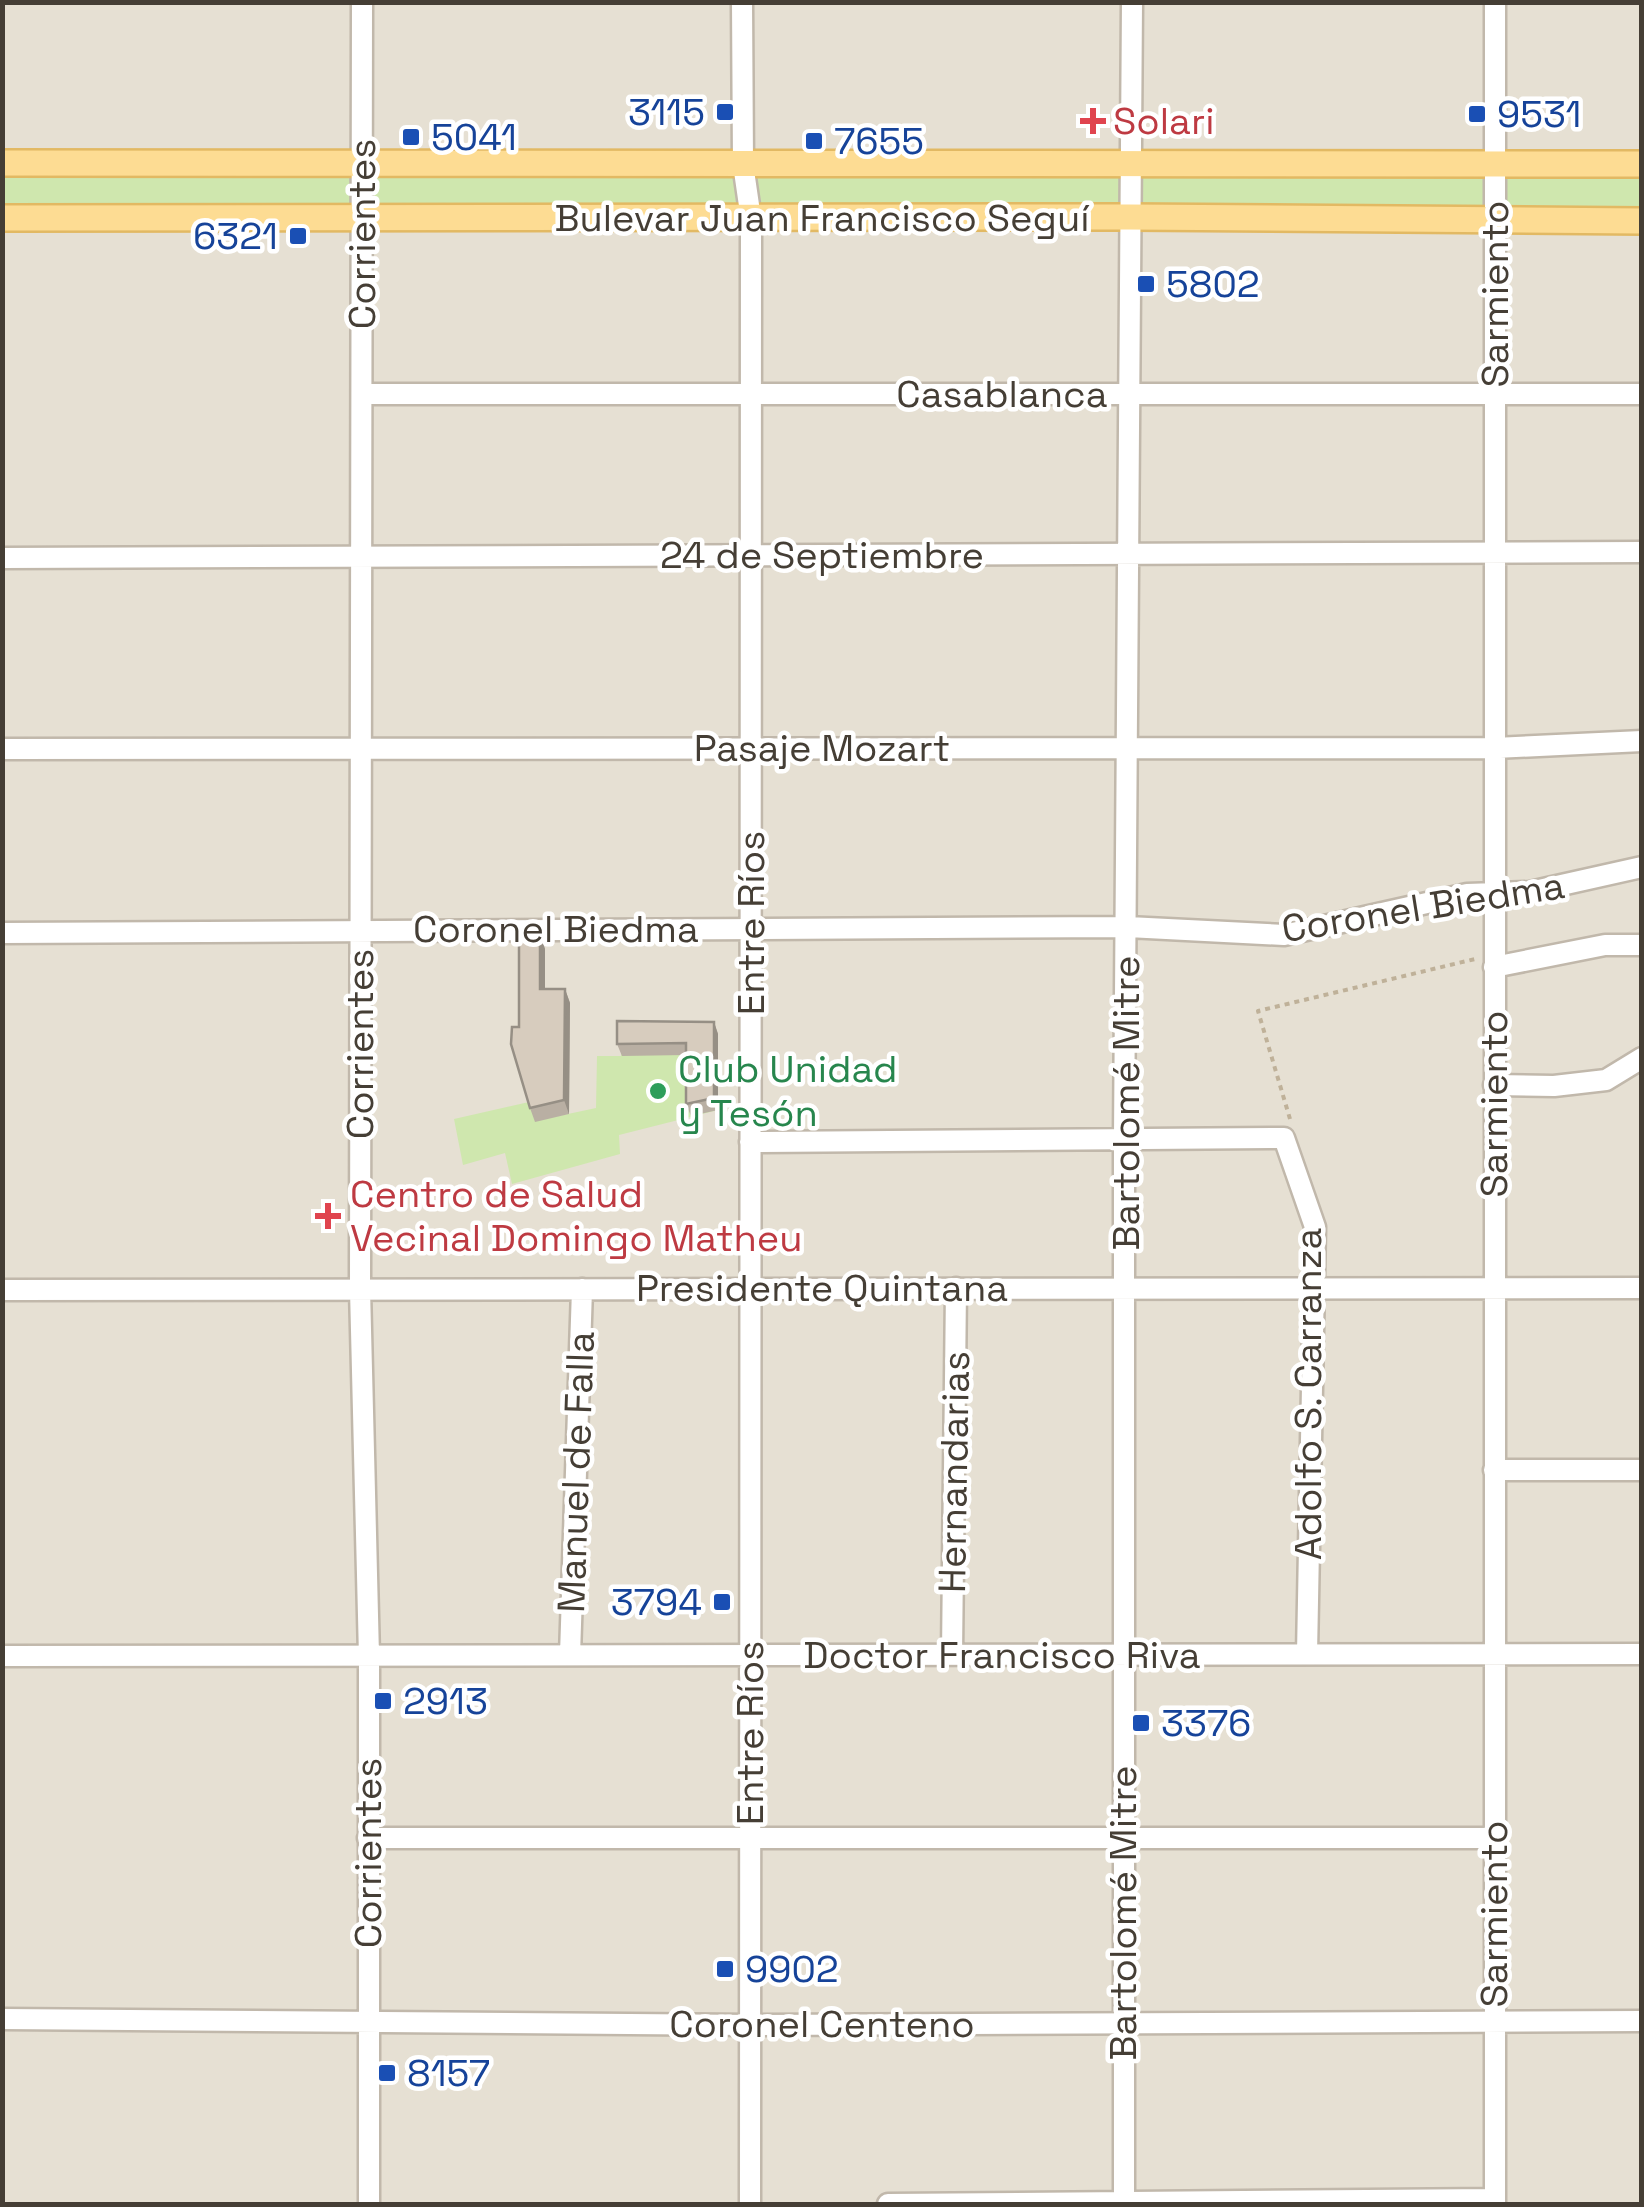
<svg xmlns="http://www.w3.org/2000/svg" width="1644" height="2207" viewBox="0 0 1644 2207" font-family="'Space Grotesk',sans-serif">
<rect width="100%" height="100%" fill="#f2eee5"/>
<path fill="#e6e0d3" d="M3,3h1638v2201h-1638z"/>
<path fill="#cfe7ae" d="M3,163l1639,1 -1,57 -1638,-3z
M622,1033l96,1v76l-99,25 1,19 -108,30 -7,-31 -42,12 -9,-46 75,-17 6,19 61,-13 1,-52h24z"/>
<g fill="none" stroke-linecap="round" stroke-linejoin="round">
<g stroke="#c1b8ab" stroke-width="25">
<path id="minor" d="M362,2l-2,1287 9,367v548
M742,2l1,162 8,55 -1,1985
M362,394h1280
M2,558l1640,-6
M2,749l1493,-1 147,-7
M2,933l1126,-6 156,8 183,-41 63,-2 112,-25
M1494,967l111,-22h37
M1494,1085l60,1 52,-6 36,-22
M750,1142l534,-4 31,89 -8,427
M2,1290l1640,-2
M1494,1470h148
M570,1655l12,-366
M952,1655l4,-367
M2,1656l1640,-2
M368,1838h1126
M2,2019l748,6 892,-4
M888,2204l607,-5
M1124,2204v-1065l8,-1137
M1495,2204v-2202"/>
</g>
<g stroke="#e2b963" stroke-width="30">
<path id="major" d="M2,163l1640,1
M2,218l1127,-1 513,4"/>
</g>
<path stroke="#bfb199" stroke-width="4" stroke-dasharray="5 5" stroke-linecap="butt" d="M1290,1119l-32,-108 217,-52"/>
<use href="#minor" stroke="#fff" stroke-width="20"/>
<use href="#major" stroke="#fddc93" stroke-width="25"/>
</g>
<path fill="#b9afa3" d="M540,935l5,14v40h20l5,14 -1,111 -34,8 -5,-14z
M714,1022l4,12v76l-27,6 -5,-12v-49l-64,1 -5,-12z"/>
<path fill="#968f85" d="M540,935l5,14v54l-5,-14z
M565,989l5,14 -1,111 -5,-14z
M714,1022l4,12v76l-4,-12z"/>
<path fill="#d7ccbe" stroke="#968f85" stroke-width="2.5" d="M519,935h21v54h25l-1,111 -34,8 -19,-64 1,-17h7z
M617,1021l97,1v76l-28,6v-61l-69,1z"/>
<g fill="#1a4fb4" stroke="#fff" stroke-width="4">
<rect x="715" y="102" width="20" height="20" rx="5"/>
<rect x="1467" y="104" width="20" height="20" rx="5"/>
<rect x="401" y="127" width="20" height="20" rx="5"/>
<rect x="804" y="131" width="20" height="20" rx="5"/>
<rect x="288" y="226" width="20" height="20" rx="5"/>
<rect x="1136" y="274" width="20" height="20" rx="5"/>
<rect x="712" y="1592" width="20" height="20" rx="5"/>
<rect x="373" y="1691" width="20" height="20" rx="5"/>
<rect x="1131" y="1713" width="20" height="20" rx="5"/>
<rect x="715" y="1959" width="20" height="20" rx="5"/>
<rect x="377" y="2063" width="20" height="20" rx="5"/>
</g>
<g fill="#e0444e" stroke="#fff" stroke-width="4">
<path d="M1088 106h10v10h10v10h-10v10h-10v-10h-10v-10h10z"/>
<path d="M323 1201h10v10h10v10h-10v10h-10v-10h-10v-10h10z"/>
</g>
<circle fill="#2e9e5b" stroke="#fff" stroke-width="4" cx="658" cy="1091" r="10"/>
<g text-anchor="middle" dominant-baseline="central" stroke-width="9" stroke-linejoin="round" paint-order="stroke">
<g font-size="38" fill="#164399" stroke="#fff" text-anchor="start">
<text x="705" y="112" text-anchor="end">3115</text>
<text x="1497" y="114">9531</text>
<text x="431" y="137">5041</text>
<text x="834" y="141">7655</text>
<text x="278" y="236" text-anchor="end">6321</text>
<text x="1166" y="284">5802</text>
<text x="702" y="1602" text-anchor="end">3794</text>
<text x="403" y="1701">2913</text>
<text x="1161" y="1723">3376</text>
<text x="745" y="1969">9902</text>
<text x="407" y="2073">8157</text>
</g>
<g font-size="38" fill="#be3a42" stroke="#fff" text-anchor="start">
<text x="1113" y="121">Solari</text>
<text x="350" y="1194">Centro de Salud<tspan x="350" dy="44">Vecinal Domingo Matheu</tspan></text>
</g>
<g font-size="38" fill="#453e35" stroke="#fff">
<text x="822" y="218">Bulevar Juan Francisco Seguí</text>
<text transform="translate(362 234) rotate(-90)">Corrientes</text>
<text transform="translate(1495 294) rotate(-90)">Sarmiento</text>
<text x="1002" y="394">Casablanca</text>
<text x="822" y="555">24 de Septiembre</text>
<text x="822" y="748">Pasaje Mozart</text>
<text transform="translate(1423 907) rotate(-9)">Coronel Biedma</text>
<text transform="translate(751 923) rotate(-90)">Entre Ríos</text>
<text x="556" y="929">Coronel Biedma</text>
<text transform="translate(360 1044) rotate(-90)">Corrientes</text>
<text transform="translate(1126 1103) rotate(-90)">Bartolomé Mitre</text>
<text transform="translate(1494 1104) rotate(-90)">Sarmiento</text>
<text x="822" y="1288">Presidente Quintana</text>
<text transform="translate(1308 1394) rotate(-90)">Adolfo S. Carranza</text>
<text transform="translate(576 1472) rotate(-88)">Manuel de Falla</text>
<text transform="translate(954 1472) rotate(-89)">Hernandarias</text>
<text x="1002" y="1655">Doctor Francisco Riva</text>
<text transform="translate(750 1733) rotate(-90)">Entre Ríos</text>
<text transform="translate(368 1853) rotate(-90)">Corrientes</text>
<text transform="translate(1123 1913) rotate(-90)">Bartolomé Mitre</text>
<text transform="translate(1494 1914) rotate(-90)">Sarmiento</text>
<text x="822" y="2024">Coronel Centeno</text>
</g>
<g font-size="38" fill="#27864d" stroke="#fff" text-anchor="start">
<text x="678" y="1069">Club Unidad<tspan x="678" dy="44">y Tesón</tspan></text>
</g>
</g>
<rect width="1644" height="2207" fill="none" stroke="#453e35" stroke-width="10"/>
</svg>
